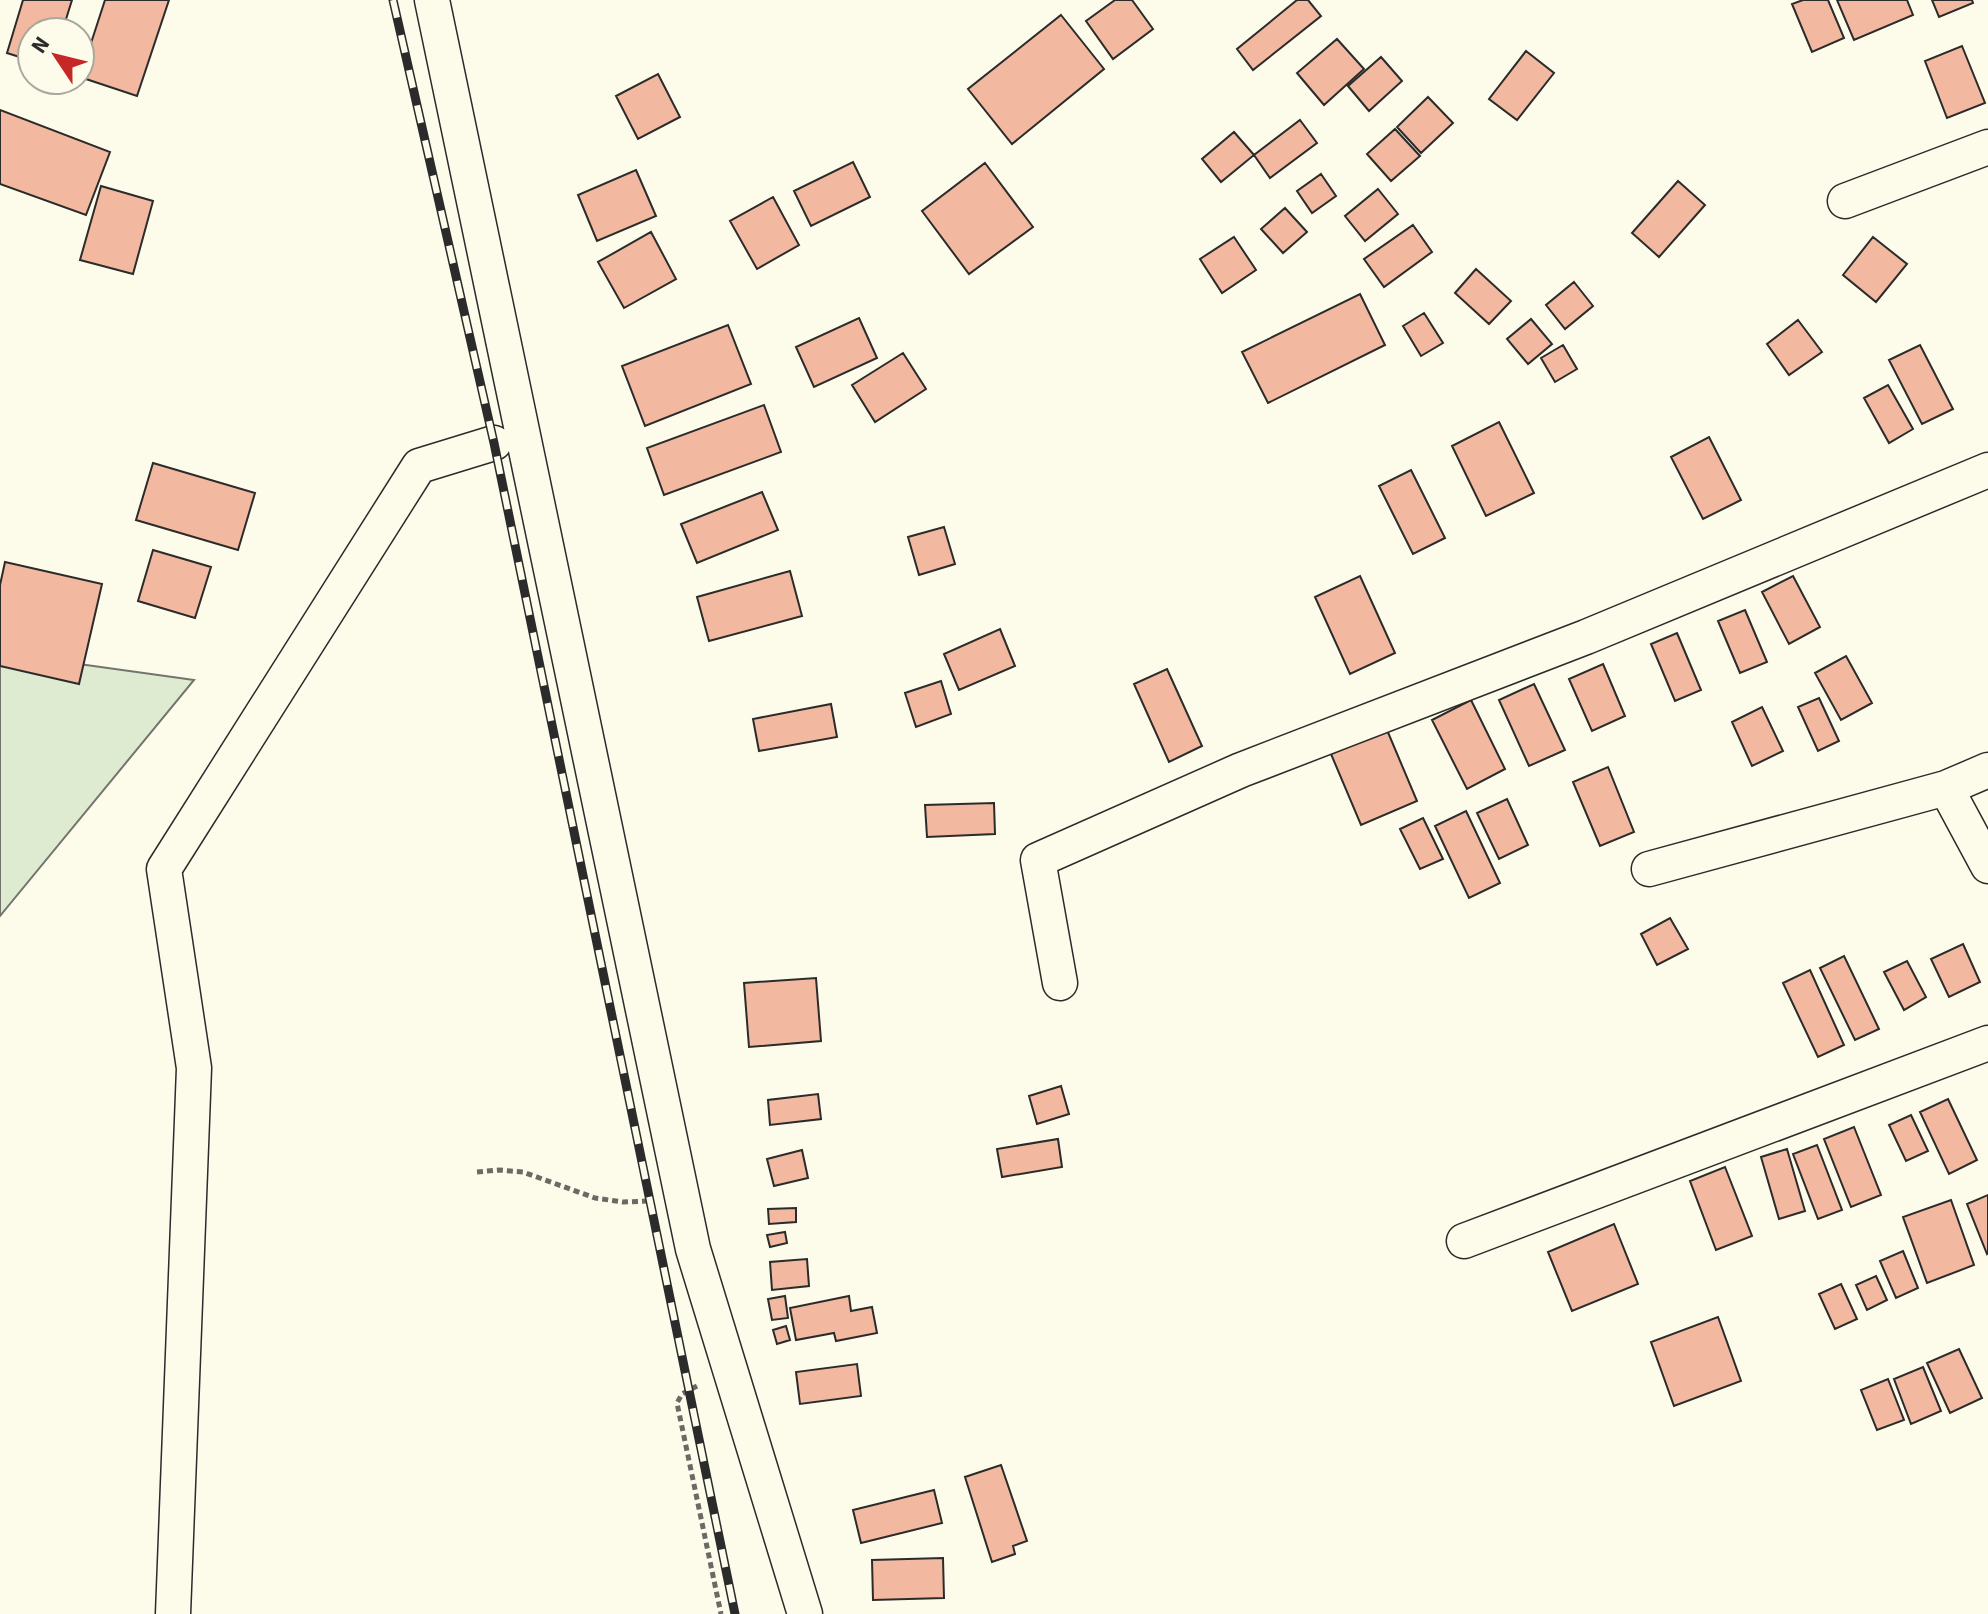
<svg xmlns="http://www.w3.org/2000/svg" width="1988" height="1614" viewBox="0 0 1988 1614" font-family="'Source Sans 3',sans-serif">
<rect width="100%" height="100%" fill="#fdfbea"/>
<path fill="#deebd1" stroke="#74746e" stroke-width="2" d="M0,653l194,27 -194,236z"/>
<path fill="#f2b8a0" stroke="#2b2b2b" stroke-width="2" d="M23,0h49l-10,32h-30v29l-25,-8z
M105,0h64l-32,96 -57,-19z
M1115,0h17l21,29 -40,30 -27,-38z
M1297,0h11l13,16 -68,54 -16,-21z
M1803,0h25l16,38 -32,14 -20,-48z
M1837,0h70l6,15 -59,25z
M1932,0h40l1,3 -34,14z
M1061,15l43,54 -92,75 -44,-55z
M1337,39l27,30 -40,36 -27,-32z
M1962,46l23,57 -38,15 -22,-57z
M1526,51l28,22 -37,47 -28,-21z
M1381,57l21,24 -33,30 -21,-25z
M658,74l22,43 -42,22 -22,-43z
M1428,97l25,26 -32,30 -24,-26z
M0,110l110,42 -24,63 -86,-31z
M1300,120l17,23 -47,35 -16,-23z
M1395,129l25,27 -29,25 -24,-27z
M1234,132l20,23 -33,27 -19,-23z
M853,162l17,35 -59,29 -17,-35z
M985,163l48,64 -64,47 -47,-63z
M636,170l20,46 -59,25 -19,-46z
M1321,174l15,22 -24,17 -15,-22z
M1678,181l27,24 -46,52 -27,-24z
M101,186l52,15 -20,73 -53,-14z
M1378,189l20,25 -33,27 -20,-25z
M773,197l26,48 -42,24 -27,-48z
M1285,208l22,24 -24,21 -22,-24z
M1413,225l19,27 -48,35 -20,-28z
M651,232l25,47 -52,29 -26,-46z
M1234,237l22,33 -34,23 -22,-34z
M1873,237l34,27 -31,38 -33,-27z
M1476,269l35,32 -22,23 -34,-31z
M1574,282l19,24 -28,23 -19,-24z
M1360,294l25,51 -117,58 -26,-51z
M1424,313l19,30 -22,13 -18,-30z
M859,318l18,40 -63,29 -18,-40z
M1531,319l21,25 -24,20 -21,-25z
M1798,320l24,32 -33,23 -22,-31z
M728,325l23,59 -106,42 -23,-60z
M1563,345l14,24 -22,13 -14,-24z
M1920,345l33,64 -31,15 -33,-64z
M903,353l23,36 -51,33 -23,-37z
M1888,385l25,44 -24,14 -25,-45z
M764,405l17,47 -117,43 -17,-47z
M1499,422l35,71 -48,23 -34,-70z
M1709,437l32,63 -38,19 -32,-62z
M153,463l102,30 -17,57 -102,-30z
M1411,470l34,68 -32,16 -34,-68z
M762,492l16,38 -81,33 -16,-39z
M944,527l11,37 -36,11 -11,-38z
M153,550l58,17 -16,51 -57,-17z
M5,562l97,22 -23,100 -79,-18v-81z
M790,571l12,45 -93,25 -12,-44z
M1360,576l35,77 -45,21 -35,-77z
M1793,576l27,51 -31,17 -27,-52z
M1745,610l22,52 -27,11 -22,-52z
M1000,629l15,37 -56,24 -15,-36z
M1677,633l24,57 -26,11 -24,-57z
M1846,656l26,47 -31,17 -26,-47z
M1603,664l22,52 -33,15 -23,-52z
M1167,669l35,77 -33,16 -35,-78z
M941,681l10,33 -35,13 -11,-34z
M1534,684l31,66 -36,16 -30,-66z
M1819,698l20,43 -21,10 -20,-44z
M1471,700l34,69 -38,20 -35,-69z
M831,704l6,33 -78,14 -6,-32z
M1762,707l21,44 -31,15 -20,-44z
M1387,730l30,71 -56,24 -30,-71z
M1608,767l26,65 -34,14 -27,-64z
M1507,799l21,46 -29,14 -22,-46z
M994,803l1,31 -68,3 -2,-32z
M1466,811l34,72 -31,15 -34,-72z
M1423,818l20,41 -23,10 -20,-40z
M1670,918l18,31 -31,16 -16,-31z
M1963,944l17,38 -31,15 -18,-38z
M1844,956l35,73 -24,11 -35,-72z
M1907,961l19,36 -22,13 -20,-38z
M1810,970l34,75 -26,12 -35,-74z
M816,978l5,63 -72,6 -5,-64z
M1061,1086l8,28 -32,10 -8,-28z
M818,1094l3,25 -51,6 -2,-25z
M1948,1099l29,61 -28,14 -29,-62z
M1911,1115l17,36 -22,10 -17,-36z
M1854,1127l27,68 -30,12 -27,-68z
M1058,1139l4,28 -60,10 -5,-28z
M1817,1145l25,65 -24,9 -25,-65z
M1787,1149l18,62 -26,8 -18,-62z
M802,1150l6,28 -34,8 -7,-27z
M1725,1167l27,69 -36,14 -26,-69z
M1988,1195v58l-1,1 -20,-50z
M1951,1200l23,65 -47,18 -24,-66z
M796,1208v14l-27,2 -1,-15z
M1614,1224l24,60 -66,27 -24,-59z
M785,1232l2,11 -17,4 -3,-12z
M1903,1251l15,37 -22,10 -16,-37z
M807,1259l2,27 -37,4 -2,-28z
M1876,1276l11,24 -20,10 -11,-25z
M1841,1284l16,35 -22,10 -16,-35z
M785,1296l3,22 -16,2 -4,-21z
M849,1296l2,15 21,-4 5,26 -41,8 -2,-8 -38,7 -6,-32z
M1718,1317l23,64 -67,25 -23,-64z
M786,1326l4,14 -13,4 -4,-14z
M1959,1349l23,49 -32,15 -23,-50z
M857,1364l4,32 -61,8 -4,-32z
M1923,1367l18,44 -30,13 -17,-45z
M1888,1379l16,41 -27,10 -16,-40z
M1001,1465l26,76 -14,5 2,8 -23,8 -27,-85z
M934,1490l8,33 -81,20 -8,-33z
M943,1558l1,40 -71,2 -1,-40z"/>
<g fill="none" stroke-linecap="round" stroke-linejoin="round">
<g stroke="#2b2b2b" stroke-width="37">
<path id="street" d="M432,0l261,1249 112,365
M1845,201l143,-54
M1946,788l42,78
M1649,869l297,-81 42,-18
M1060,983l-22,-123 203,-90 345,-133 402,-167
M1464,1241l524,-198
M173,1614l21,-546 -30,-199 255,-403 75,-23"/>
</g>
<path stroke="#6a6964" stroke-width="5" stroke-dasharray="6 4" stroke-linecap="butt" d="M477,1172l22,-2 24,2 72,26 28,4 25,-1
M697,1386l-15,8 -5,9 44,211"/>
<use href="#street" stroke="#fdfbea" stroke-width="34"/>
<g stroke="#2b2b2b" stroke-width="9">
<path id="rail" d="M393,0l101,443 241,1171"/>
</g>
<use href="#rail" stroke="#fdfbea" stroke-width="6" stroke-dasharray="18" stroke-linecap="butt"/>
</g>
<g transform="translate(56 56) rotate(305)"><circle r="38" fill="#fdfbea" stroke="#a9a89e" stroke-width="2"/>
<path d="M0-6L14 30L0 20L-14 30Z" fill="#c62828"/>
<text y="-12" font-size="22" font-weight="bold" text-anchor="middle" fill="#2b2b2b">N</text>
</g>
</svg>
